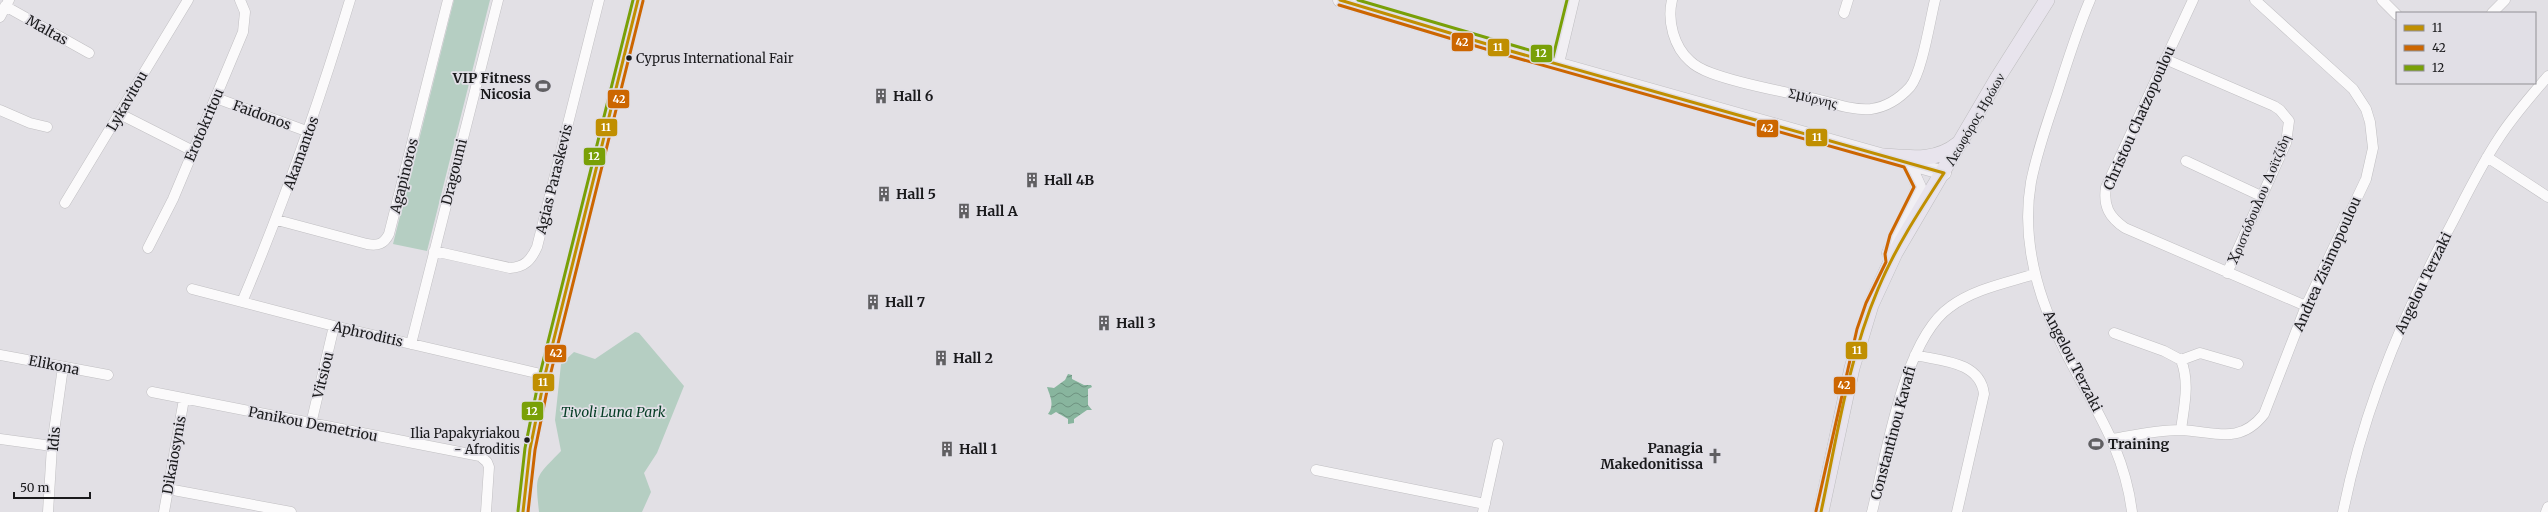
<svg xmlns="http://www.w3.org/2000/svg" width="2548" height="512" viewBox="0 0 2548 512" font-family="Merriweather,serif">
<defs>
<pattern id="water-waves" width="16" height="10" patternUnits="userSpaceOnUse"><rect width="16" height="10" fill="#88b59e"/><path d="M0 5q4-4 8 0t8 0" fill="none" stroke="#6e9280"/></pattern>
</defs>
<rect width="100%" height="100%" fill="#e2e0e5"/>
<path fill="#b5cec2" d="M454,0h36l-63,251 -34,-7z
M635,332l4,1 45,53 -27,67 -13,20 7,19 -9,20h-103c-4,-38 -4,-34 22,-61l-6,-31 6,-56 13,-12 21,7z"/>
<path fill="url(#water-waves)" d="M1068,374l4,1v4l12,6h7l1,2 -4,2v16l4,5h-5l-13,9v4l-6,1v-5l-12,-7 -5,3 -3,-1c7,-9 2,-18 -1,-27l7,1 11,-8z"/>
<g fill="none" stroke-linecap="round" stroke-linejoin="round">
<g stroke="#c0bfc2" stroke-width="11">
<path id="minor" d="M1672,0c-5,21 2,47 18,61 6,6 13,9 21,12 32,12 67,17 100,25 19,4 41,13 60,11 15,-2 29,-11 39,-22 12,-14 20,-67 25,-87
M2090,0c-13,30 -23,63 -33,94 -10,29 -20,58 -26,88 -10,58 7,117 34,169 28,56 59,96 67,161
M2193,0l-87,187c-3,19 3,30 19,41l181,78
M2382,0l15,15
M5,6l84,47
M1844,13l4,-13
M2492,13l13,-13
M0,17l9,-17
M2165,59l109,47 6,4 9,11 -3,22 -59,130
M216,98l93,34
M0,110l30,13 17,4
M120,114l73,37
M2487,157l61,40
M2186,161l75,35
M65,203l123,-203
M277,220l90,24c11,2 17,0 22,-10l59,-234
M148,248l25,-49 70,-167 2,-20 -5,-12
M434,251l76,17c15,-1 21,-8 27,-21l62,-247
M192,289l142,37 211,49
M242,302c42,-99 77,-199 108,-302
M2114,333l50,18 17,9c9,23 3,46 0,70
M411,344l87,-344
M0,355l108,20
M1915,355c26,6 65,6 69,39l-27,118
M2181,360l19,-7 38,11
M152,392l328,64 7,6 2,5 -3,45
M311,424l23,-98
M0,439l52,7
M2113,439c22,-4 44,-9 67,-9 34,1 59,16 84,-16l42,-108 60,-127 7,-31 -3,-26 -4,-13 -13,-20 -98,-89
M1316,470l169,34
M168,489l123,23
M48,512l4,-66 11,-79
M164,512l20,-113
M1483,512l15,-68
M1872,512c14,-55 31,-172 78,-205 24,-18 56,-24 85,-33
M2343,512c20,-101 59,-196 108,-287 15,-29 30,-60 48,-87 14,-22 32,-42 49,-62
M2546,512l2,-5"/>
</g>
<g stroke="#c0bfc2" stroke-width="15">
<path id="secondary" d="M1340,0l160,48 444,125
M1557,63l15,-63
M1889,253l30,-66 -11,-24
M523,512l7,-63 15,-74 93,-375"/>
</g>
<g stroke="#bebdbf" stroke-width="16">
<path id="primary" d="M1884,156c27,2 52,6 74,-12
M1821,512l31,-144 19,-63 24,-52 102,-174 50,-79"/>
</g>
<use href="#minor" stroke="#fbfafb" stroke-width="10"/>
<use href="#secondary" stroke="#f1eff3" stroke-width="14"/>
<use href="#primary" stroke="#e8e4ed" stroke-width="15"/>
<g stroke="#e1dfe6" stroke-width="6">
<path id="bus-1" d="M1340,0l160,48 444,125c-24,37 -49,75 -66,116 -30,71 -41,148 -57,223
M523,512l7,-63 15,-74 93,-375"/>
</g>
<g stroke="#e1dfe6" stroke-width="6">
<path id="bus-2" d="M1339,5l160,48 405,114 10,20 -24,48 -5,19 1,8 -20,41 -9,26 -41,182
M528,512l7,-62 15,-74 93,-375"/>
</g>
<g stroke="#e1dfe6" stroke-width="6">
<path id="bus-3" d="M1358,0l195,57 14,-57
M518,511l7,-63 15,-74 93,-374"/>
</g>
<use href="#bus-1" stroke="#c08f01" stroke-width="3"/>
<use href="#bus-2" stroke="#c60" stroke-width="3"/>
<use href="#bus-3" stroke="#79a007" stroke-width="3"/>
</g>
<defs>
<g id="stadium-bare" transform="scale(1.2)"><path d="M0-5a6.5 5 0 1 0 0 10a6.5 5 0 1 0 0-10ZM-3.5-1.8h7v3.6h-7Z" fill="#605f62" stroke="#e1dfe6" stroke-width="2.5" paint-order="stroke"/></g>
<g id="building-bare" transform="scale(1.2)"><path d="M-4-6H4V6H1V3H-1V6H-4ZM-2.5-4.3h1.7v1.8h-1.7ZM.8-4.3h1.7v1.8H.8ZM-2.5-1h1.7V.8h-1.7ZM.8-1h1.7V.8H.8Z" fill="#605f62" stroke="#e1dfe6" stroke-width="2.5" paint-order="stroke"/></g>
<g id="church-bare" transform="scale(1.2)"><path d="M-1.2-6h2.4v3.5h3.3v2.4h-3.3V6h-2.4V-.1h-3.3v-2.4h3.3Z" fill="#605f62" stroke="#e1dfe6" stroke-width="2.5" paint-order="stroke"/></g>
</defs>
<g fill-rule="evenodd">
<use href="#stadium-bare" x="543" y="86"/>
<use href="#building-bare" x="881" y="96"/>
<use href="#building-bare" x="1032" y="180"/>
<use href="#building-bare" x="884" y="194"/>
<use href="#building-bare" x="964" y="211"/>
<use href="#building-bare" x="873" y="302"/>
<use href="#building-bare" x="1104" y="323"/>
<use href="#building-bare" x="941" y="358"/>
<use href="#stadium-bare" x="2096" y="444"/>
<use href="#building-bare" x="947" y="449"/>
<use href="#church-bare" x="1715" y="456"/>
</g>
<g fill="#1a1a1c" stroke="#e1dfe6" stroke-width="1.5">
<circle cx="629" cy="58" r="3.5"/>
<circle cx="527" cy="440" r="3.5"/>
</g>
<g text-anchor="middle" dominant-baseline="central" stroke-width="3.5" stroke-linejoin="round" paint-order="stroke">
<g font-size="13" fill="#1a1a1c" stroke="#e1dfe6" text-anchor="start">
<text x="636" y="58">Cyprus International Fair</text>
<text x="520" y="433" text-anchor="end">Ilia Papakyriakou<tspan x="520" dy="16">- Afroditis</tspan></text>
</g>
<g font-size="14" fill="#1a1a1c" stroke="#e1dfe6">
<text transform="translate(47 30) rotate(29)">Maltas</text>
<text transform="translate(1813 98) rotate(13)">Σμύρνης</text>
<text transform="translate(127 101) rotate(-60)">Lykavitou</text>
<text transform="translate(262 115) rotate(20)">Faidonos</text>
<text transform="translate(2139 118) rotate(-66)">Christou Chatzopoulou</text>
<text transform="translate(1975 119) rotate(-60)">Λεωφόρος Ηρώων</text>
<text transform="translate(204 125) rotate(-67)">Erotokritou</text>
<text transform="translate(301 153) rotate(-70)">Akamantos</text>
<text transform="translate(454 172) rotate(-76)">Dragoumi</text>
<text transform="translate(404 176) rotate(-76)">Agapinoros</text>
<text transform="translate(554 179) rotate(-76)">Agias Paraskevis</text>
<text transform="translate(2259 199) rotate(-67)">Χριστόδουλου Δοϊτζίδη</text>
<text transform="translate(2327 264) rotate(-66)">Andrea Zisimopoulou</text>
<text transform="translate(2423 283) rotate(-64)">Angelou Terzaki</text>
<text transform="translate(368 334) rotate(13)">Aphroditis</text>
<text transform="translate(2073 361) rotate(63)">Angelou Terzaki</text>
<text transform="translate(54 365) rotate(11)">Elikona</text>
<text transform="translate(323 375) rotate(-76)">Vitsiou</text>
<text transform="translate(313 424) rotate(11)">Panikou Demetriou</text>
<text transform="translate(1893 433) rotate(-75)">Constantinou Kavafi</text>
<text transform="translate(54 439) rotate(-84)">Idis</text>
<text transform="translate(174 455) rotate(-80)">Dikaiosynis</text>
</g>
<g font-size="14" font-weight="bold" fill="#1a1a1c" stroke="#e1dfe6" text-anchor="start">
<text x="531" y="78" text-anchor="end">VIP Fitness<tspan x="531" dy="16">Nicosia</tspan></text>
<text x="893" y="96">Hall 6</text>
<text x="1044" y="180">Hall 4B</text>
<text x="896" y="194">Hall 5</text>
<text x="976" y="211">Hall A</text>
<text x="885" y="302">Hall 7</text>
<text x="1116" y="323">Hall 3</text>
<text x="953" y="358">Hall 2</text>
<text x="2108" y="444">Training</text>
<text x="1703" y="448" text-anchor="end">Panagia<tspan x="1703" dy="16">Makedonitissa</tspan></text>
<text x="959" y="449">Hall 1</text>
</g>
<g font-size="14" font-style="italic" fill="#053d25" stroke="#e1dfe6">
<text x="613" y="412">Tivoli Luna Park</text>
</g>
</g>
<g stroke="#e1dfe6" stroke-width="1.5">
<rect x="1451" y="32" width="23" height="20" rx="4" fill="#c60"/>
<rect x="1487" y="38" width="23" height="19" rx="4" fill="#c08f01"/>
<rect x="1530" y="44" width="23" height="19" rx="4" fill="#79a007"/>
<rect x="607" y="89" width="23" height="20" rx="4" fill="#c60"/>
<rect x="595" y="118" width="23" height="19" rx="4" fill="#c08f01"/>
<rect x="1756" y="119" width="23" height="19" rx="4" fill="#c60"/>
<rect x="1805" y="128" width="23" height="19" rx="4" fill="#c08f01"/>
<rect x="583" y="147" width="23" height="19" rx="4" fill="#79a007"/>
<rect x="1845" y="341" width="23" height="19" rx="4" fill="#c08f01"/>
<rect x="544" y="344" width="23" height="19" rx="4" fill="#c60"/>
<rect x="532" y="373" width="23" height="19" rx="4" fill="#c08f01"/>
<rect x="1833" y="376" width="23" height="19" rx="4" fill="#c60"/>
<rect x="521" y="401" width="23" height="20" rx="4" fill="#79a007"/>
</g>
<g font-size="11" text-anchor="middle" font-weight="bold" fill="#fff">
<text x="1462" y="46">42</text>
<text x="1498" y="51">11</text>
<text x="1541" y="57">12</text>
<text x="619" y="103">42</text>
<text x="606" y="131">11</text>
<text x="1767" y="132">42</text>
<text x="1817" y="141">11</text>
<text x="594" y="160">12</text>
<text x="1857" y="354">11</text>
<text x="556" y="357">42</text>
<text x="543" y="386">11</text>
<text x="1844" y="389">42</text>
<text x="532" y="415">12</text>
</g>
<rect x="2396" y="12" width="140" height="72" fill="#e1dfe6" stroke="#919095"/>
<rect x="2404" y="25" width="20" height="6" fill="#c08f01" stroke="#919095"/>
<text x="2432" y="32" font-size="12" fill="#1a1a1c">11</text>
<rect x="2404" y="45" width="20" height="6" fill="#cc6600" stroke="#919095"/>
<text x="2432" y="52" font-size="12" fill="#1a1a1c">42</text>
<rect x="2404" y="65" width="20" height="6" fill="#79a007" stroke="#919095"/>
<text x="2432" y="72" font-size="12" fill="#1a1a1c">12</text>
<path d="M14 492v6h76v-6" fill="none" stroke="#1a1a1c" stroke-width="2"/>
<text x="20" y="492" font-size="12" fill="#1a1a1c" stroke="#e1dfe6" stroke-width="3" paint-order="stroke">50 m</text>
</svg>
